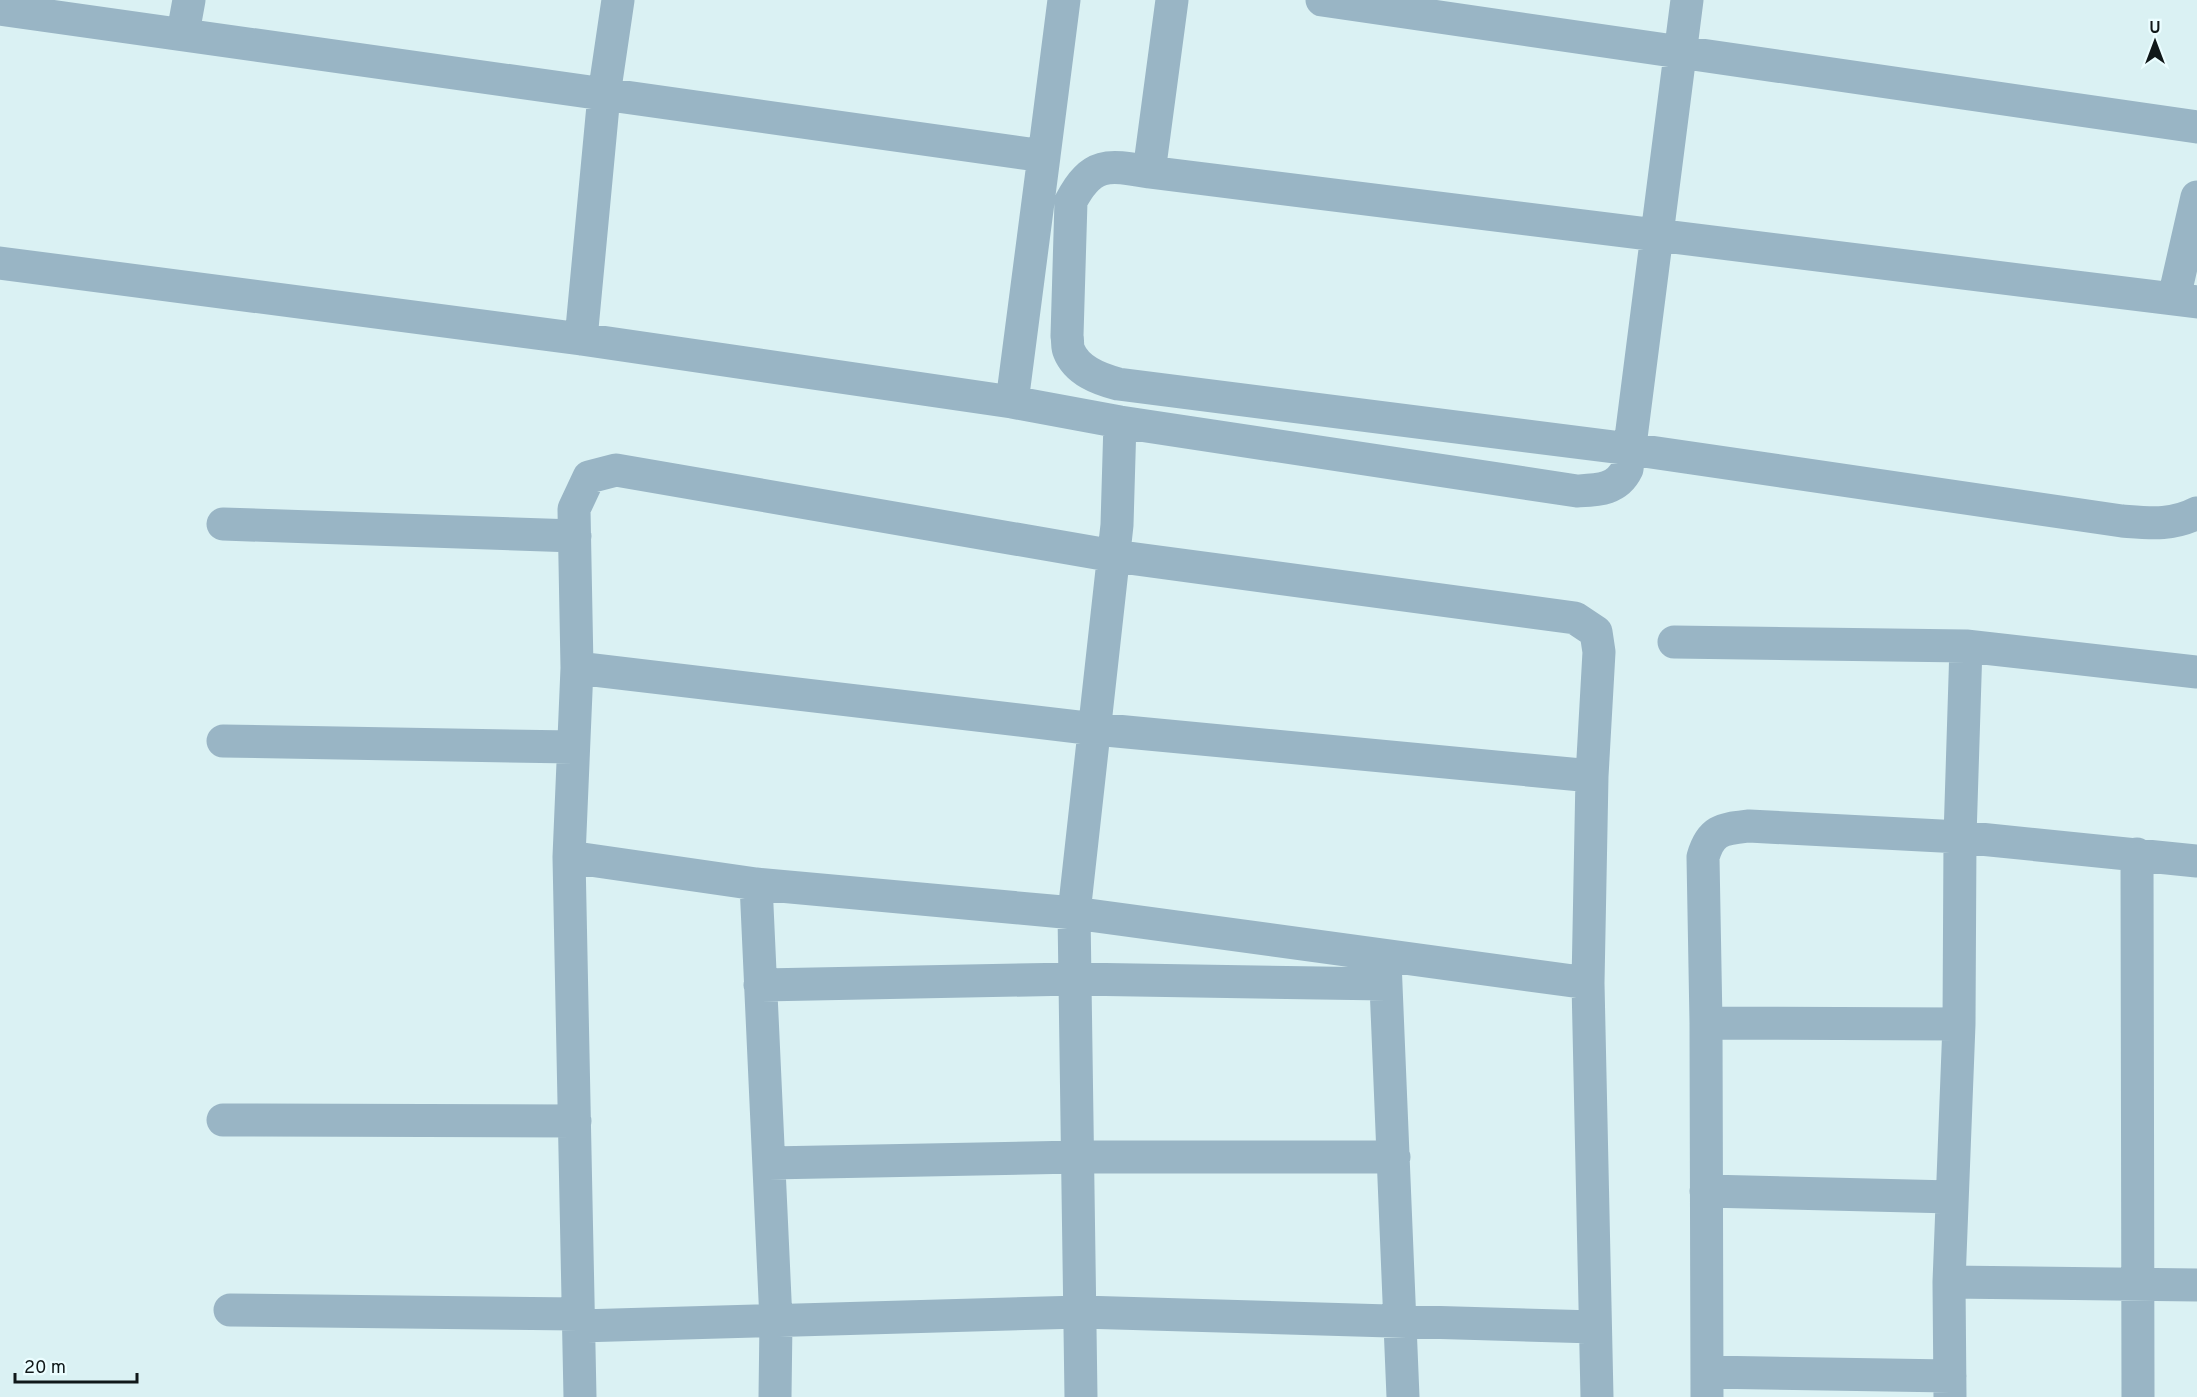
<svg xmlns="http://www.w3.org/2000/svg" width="2197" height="1397" viewBox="0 0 2197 1397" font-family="Overpass,sans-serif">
<rect width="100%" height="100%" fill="#daf1f3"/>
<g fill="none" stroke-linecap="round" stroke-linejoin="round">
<path stroke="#99b5c5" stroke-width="33" d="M1322,0l875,127
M0,9l1044,147 -32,246
M183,33l6,-33
M1044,156l20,-156
M1149,172l23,-172
M0,263l581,76 431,63 108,20 457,69c21,-1 40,-1 50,-22l60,-469
M2174,298l23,-101
M2197,302l-1048,-130c-40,-7 -57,-11 -78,29l-4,135c1,5 0,11 2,15 8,20 30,28 49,33l512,65 492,72c27,2 50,5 75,-8
M581,339l23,-244 14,-95
M223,524l352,12
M1674,642l292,4 231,26
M577,668l518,61 497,47
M223,741l350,6
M2137,854l1,543
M569,857l187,27 318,29 514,70
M756,884l20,437 -1,76
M1385,961l18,436
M760,985l315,-6 311,5
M1706,1023l253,1
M223,1120l352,1
M769,1163l309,-6h316
M1706,1191l246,6
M1949,1282l248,3
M230,1310l348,4
M579,1326l502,-14 514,15
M1707,1372l243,4
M580,1397l-11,-540 8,-189 -3,-159 15,-32 27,-7 498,86 461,62 21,14 3,20 -7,124 -4,207 9,414
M1081,1397l-7,-484 43,-388 3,-103
M1707,1397l-1,-374 -3,-166c8,-28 20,-28 46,-31l211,11 237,24
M1950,1397l-1,-115 10,-258 1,-187 6,-191"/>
</g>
<g transform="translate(2155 42)" stroke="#ebfdff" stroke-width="4.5" paint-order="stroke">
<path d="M0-4.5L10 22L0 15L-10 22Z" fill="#101819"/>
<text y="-9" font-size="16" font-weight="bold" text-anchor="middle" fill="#101819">U</text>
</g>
<path d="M15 1373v9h122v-9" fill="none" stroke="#101819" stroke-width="3"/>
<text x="24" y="1373" font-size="18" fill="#101819" stroke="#ebfdff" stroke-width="4.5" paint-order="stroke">20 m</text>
</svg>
